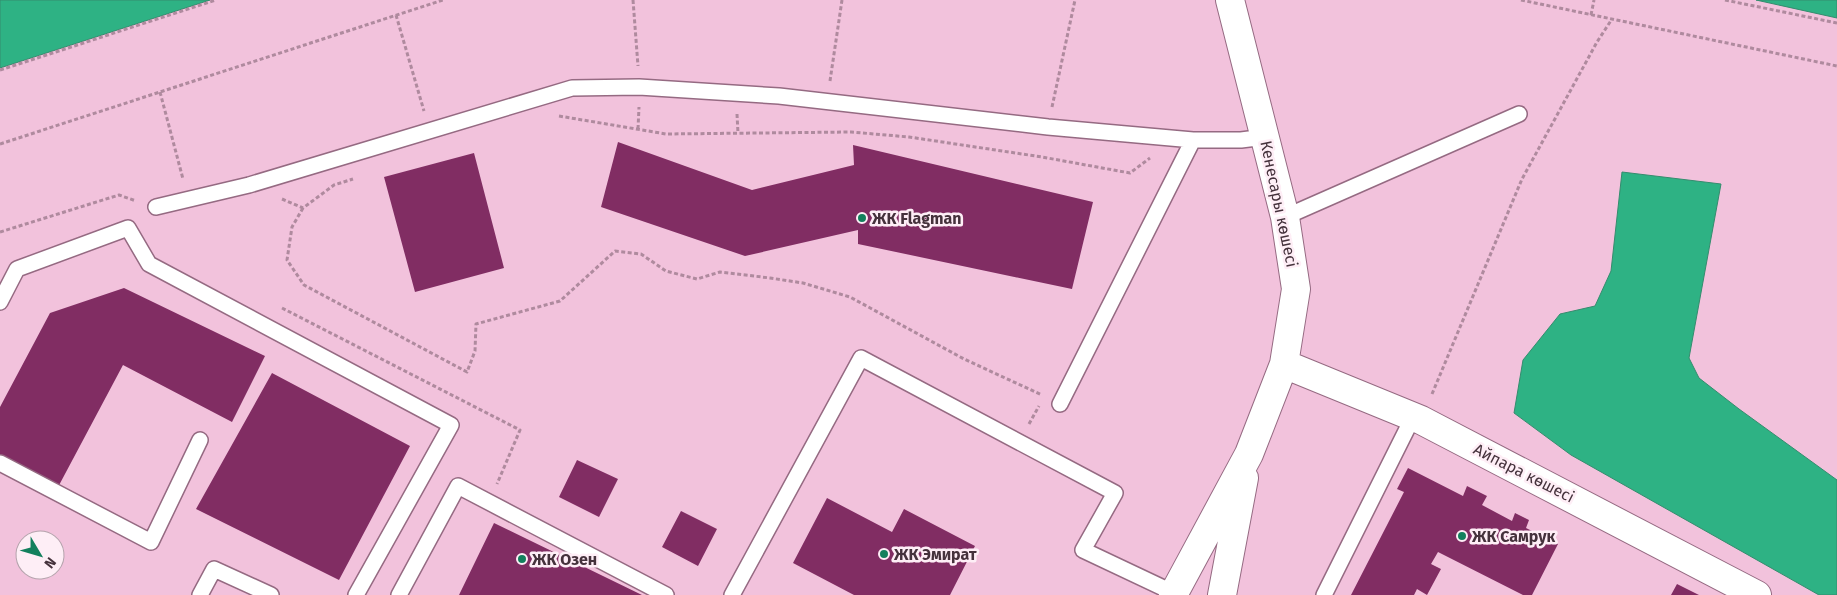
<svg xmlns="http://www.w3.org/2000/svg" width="1837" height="595" viewBox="0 0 1837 595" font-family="'Fira Sans',sans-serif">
<rect width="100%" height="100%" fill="#f2c2dc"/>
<path fill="#2eb284" stroke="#358c6e" d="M0,0h210l-210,68z
M1756,0h81v18z
M1622,172l99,12 -32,174 10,20 40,31 98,71v115h-18l-248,-140 -57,-42 9,-53 37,-46 35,-8 16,-35z"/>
<path fill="#812d63" d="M618,142l134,48 102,-25 -1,-20 240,57 -21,87 -214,-45v-14l-113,26 -144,-49z
M474,153l30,115 -89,24 -31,-115z
M124,288l141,68 -33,66 -109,-57 -66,124 -57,-34v-48l50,-94z
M272,373l138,73 -71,134 -143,-71z
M577,460l41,19 -19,38 -40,-20z
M1408,468l55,28 4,-10 20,10 -5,9 30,16 3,-8 14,7 -3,8 32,16 -26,51h-9l-85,-43 -7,12 10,5 -14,26 -10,-6 -3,6h-63l53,-103 -7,-3z
M827,498l65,34 12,-23 71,37 -25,49h-96l-61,-32z
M681,511l36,18 -19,37 -36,-19z
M494,523l148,72h-183z
M1677,584l22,11h-28z"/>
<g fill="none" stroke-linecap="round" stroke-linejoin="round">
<g stroke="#956a82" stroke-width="18">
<path id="service" d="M156,207l93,-22 323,-97 67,-1 140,9 269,31 145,13h48l24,-3
M1285,217l234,-103
M0,302l17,-33 111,-41 21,36 302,161 -95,170
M1060,404l133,-264
M0,463l151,79 49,-102
M200,595l14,-26 57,26
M399,595l59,-109 208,109
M732,595l129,-237 254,135 -32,57 91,43
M1324,595l89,-178"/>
</g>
<g stroke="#956a82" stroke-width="30">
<path id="minor" d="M1284,364l137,56 336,175
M1173,595l76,-141 35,-90 12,-75 -11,-72 -55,-217
M1222,595l22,-117"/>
</g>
<path stroke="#af8a9e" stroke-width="3" stroke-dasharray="4 2.5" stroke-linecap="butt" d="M633,0l5,66
M1521,0l316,66
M1725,0l112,23
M396,15l28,96
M1591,15l3,-15
M0,70l216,-70
M830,81l12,-81
M160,92l23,87
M1052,107l23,-107
M737,114l1,19
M559,116l107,18 185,-2 58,5 133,20 88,16 20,-15
M638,129l1,-22
M0,144l443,-144
M282,199l21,9 31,-23 19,-6
M303,208l-11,19 -5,33 17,25 163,87 8,-21 1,-27 84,-23 55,-50 26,3 25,17 31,8 23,-7 50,6 33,5 47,14 114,62 78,36
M0,232l119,-37 17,6
M282,308l238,122 -23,54
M1432,394l90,-215 75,-137 15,-23
M1029,424l10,-18"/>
<use href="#service" stroke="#fff" stroke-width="15"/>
<use href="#minor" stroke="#fff" stroke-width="28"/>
</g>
<g fill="#13805d" stroke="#feeef6" stroke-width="2">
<circle cx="862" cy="218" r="5"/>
<circle cx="1462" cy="536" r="5"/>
<circle cx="884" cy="554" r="5"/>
<circle cx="522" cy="559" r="5"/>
</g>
<g text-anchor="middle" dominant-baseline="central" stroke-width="5" stroke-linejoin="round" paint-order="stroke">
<g font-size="16" fill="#45323c" stroke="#feeef6">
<text transform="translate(1279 204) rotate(78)">Кенесары көшесі</text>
<text transform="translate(1524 473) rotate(27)">Айпара көшесі</text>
</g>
<g font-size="16" font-weight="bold" fill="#45323c" stroke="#feeef6" text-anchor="start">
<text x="872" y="218">ЖК Flagman</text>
<text x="1472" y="536">ЖК Самрук</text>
<text x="894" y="554">ЖК Эмират</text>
<text x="532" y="559">ЖК Озен</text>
</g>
</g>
<g transform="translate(40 555) rotate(128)"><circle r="24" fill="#feeef6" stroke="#b4a3ac"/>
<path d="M0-4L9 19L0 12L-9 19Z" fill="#13805d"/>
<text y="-8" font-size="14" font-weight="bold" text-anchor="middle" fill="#45323c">N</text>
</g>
</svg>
